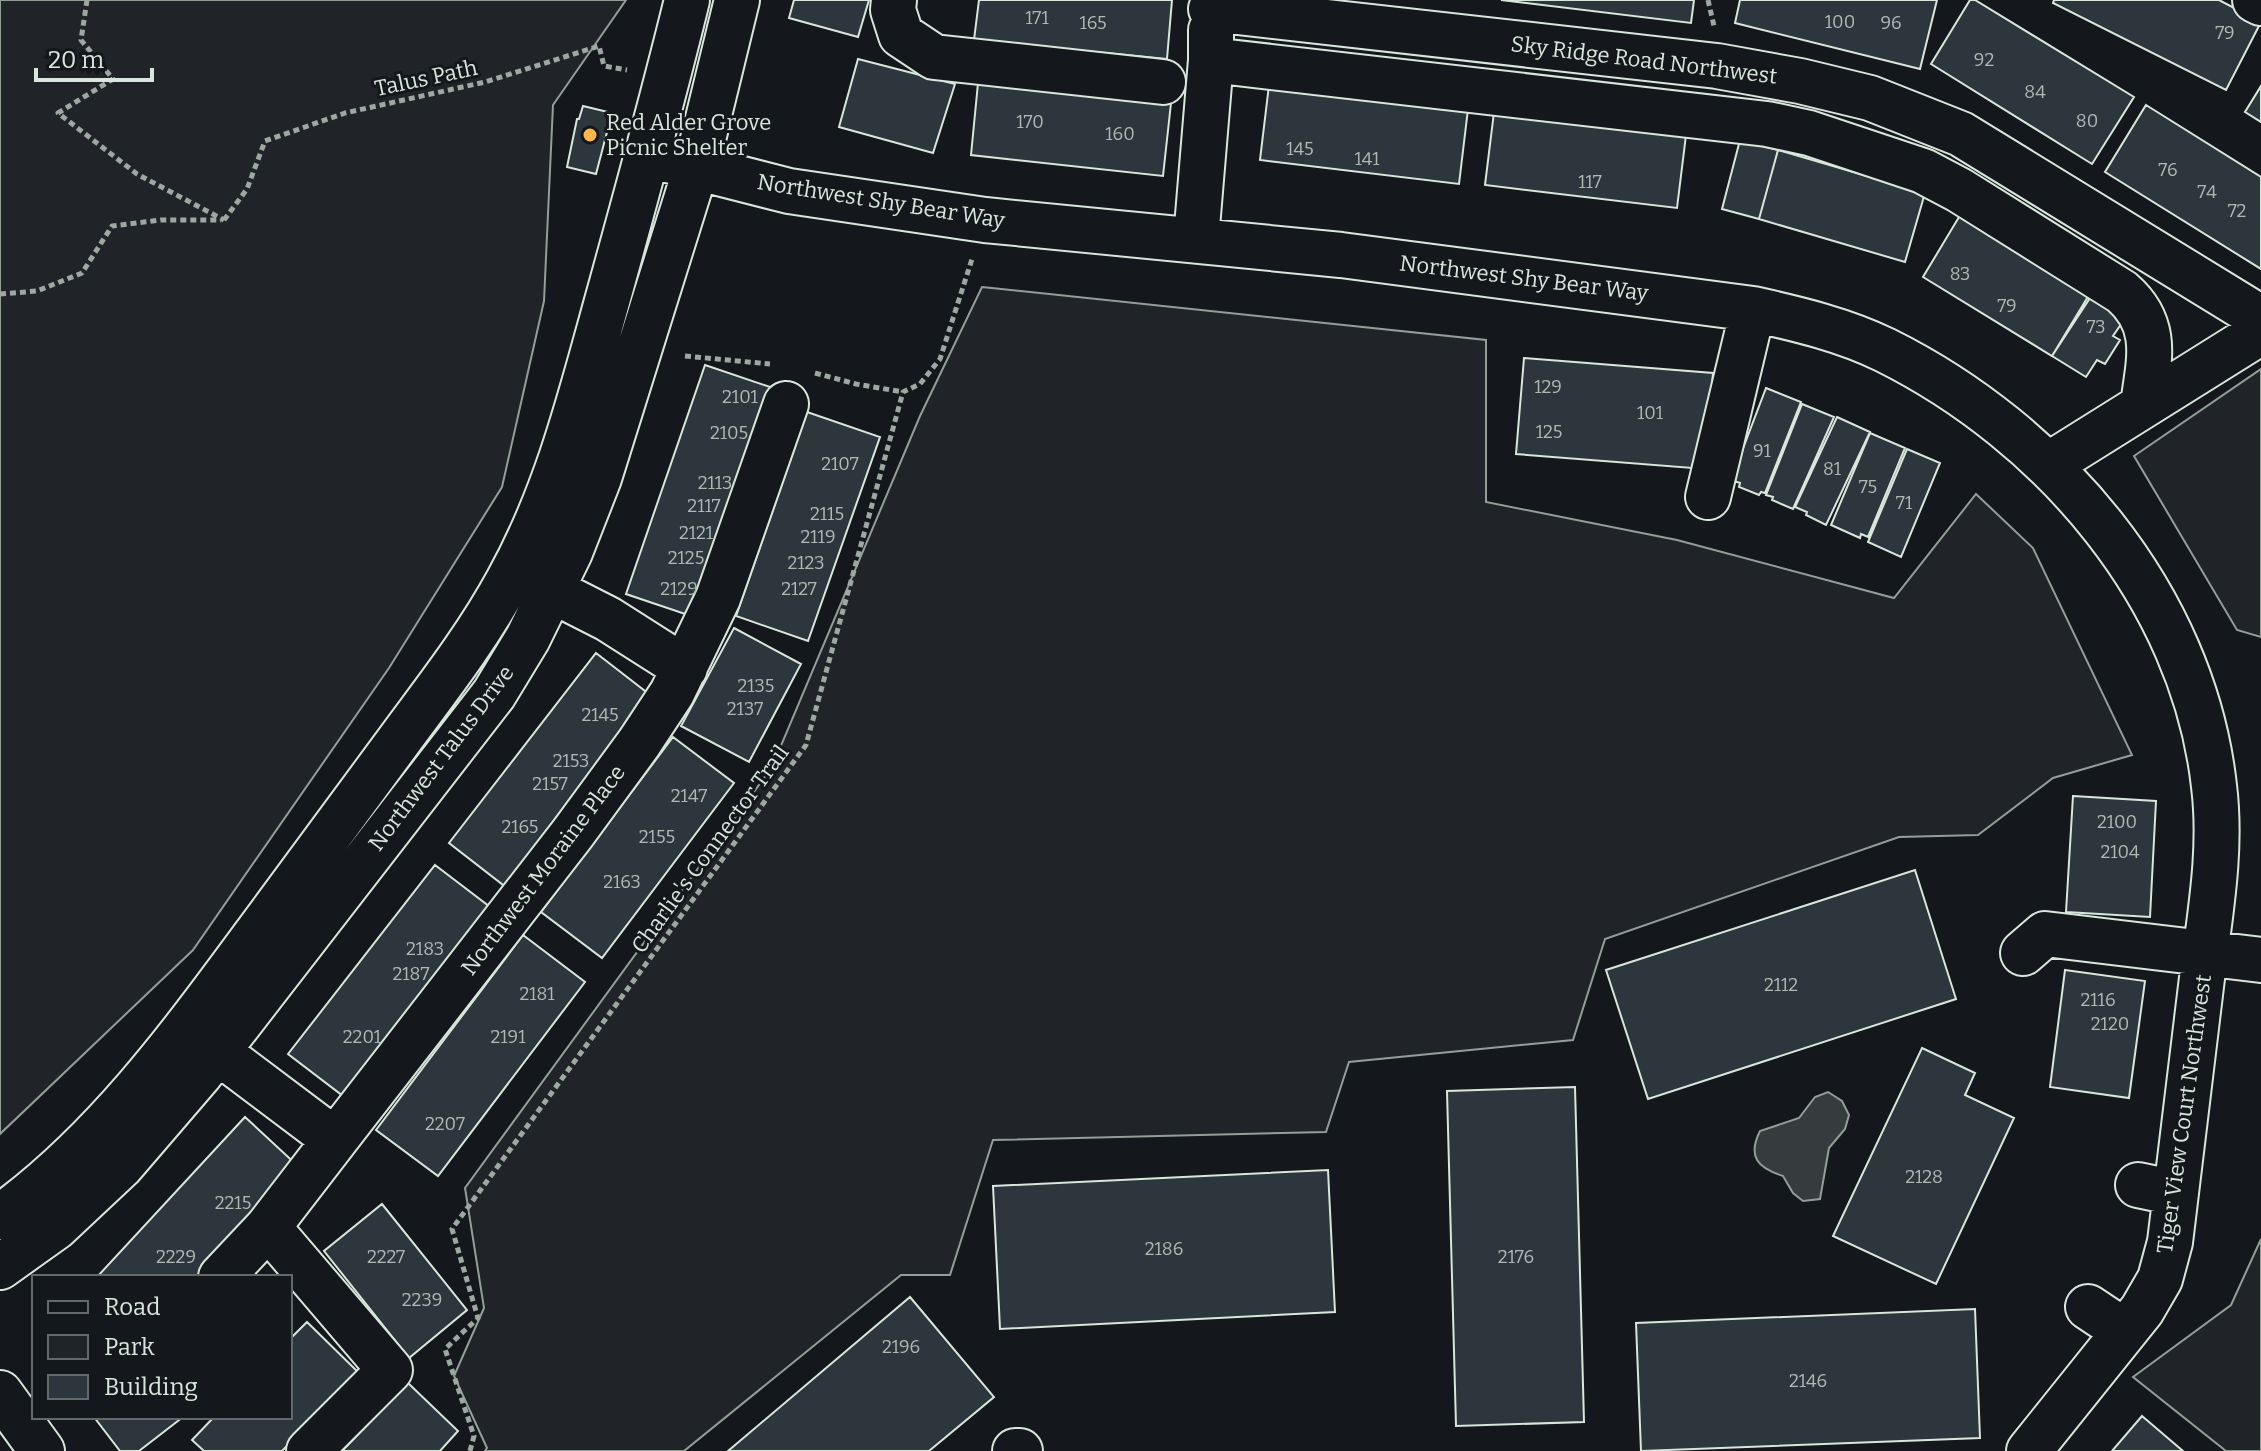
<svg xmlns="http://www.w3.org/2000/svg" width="2261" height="1451" viewBox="0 0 2261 1451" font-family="Bitter,serif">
<rect width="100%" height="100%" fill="#14181c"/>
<path fill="#202428" stroke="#939e99" stroke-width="2" d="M0,0h626l-73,105 -9,196 -42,186 -113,181 -196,282 -193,184z
M982,287l504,53v162l191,38 217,58 82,-104 57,54 99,207 -79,23 -75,57 -79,2 -294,102 -32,101 -224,22 -23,70 -333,8 -43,135h-49l-217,176h-199l2,-3 -33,-72 30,-68 -19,-120 307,-421 148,-351z
M2261,369v268l-24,-7 -103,-174z
M2261,1239v212h-35l-93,-74 98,-72z"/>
<path fill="#363b3e" stroke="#939e99" stroke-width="2" d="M1828,1092l14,9 7,14 -4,14 -16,19 -9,51 -17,2 -10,-8 -10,-17c-25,-8 -36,-19 -23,-45l39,-13 16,-21z"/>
<path fill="#2c363c" stroke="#d8e6dc" stroke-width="2" d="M794,0h75l-11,37 -69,-19z
M979,0h193l-5,59 -193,-19z
M1501,0h193l-3,23z
M1740,0h197l-17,69 -185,-46z
M1970,0h5l159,97 -42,67 -161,-100z
M2054,0h165l42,22 -35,68 -173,-87z
M858,59l97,25 -22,69 -94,-26z
M978,83l193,20 -8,73 -192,-21z
M1269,85l199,24 -9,75 -199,-24z
M2261,86v36l-16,-10z
M2146,105l115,72v92l-156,-97z
M583,106l29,7 -16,61 -29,-7 10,-48h2z
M1494,112l192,23 -9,73 -192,-23z
M1740,140l38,10 -19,69 -37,-10z
M1778,150l147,43 -20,69 -146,-43z
M1962,212l130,78 -40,66 -129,-79z
M2092,295l34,22 -13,19 7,4 -15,24 -8,-4 -11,17 -34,-21z
M1524,358l189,15 -8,96 -189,-15z
M705,365l71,24 -79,229 -71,-24z
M1766,388l35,14 -36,91 -4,-1 -2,3 -20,-8 1,-4 -9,-3z
M1802,404l32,13 -41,92 -21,-9 1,-3 -7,-2z
M807,412l73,25 -72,204 -72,-25z
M1837,417l33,15 -44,93 -20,-10 1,-3 -12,-5z
M1870,433l35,15 -37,89 -7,-3 -1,4 -29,-13z
M1907,449l33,14 -39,94 -33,-15z
M734,628l67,36 -52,98 -68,-36z
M596,653l58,45 -147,190 -58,-45z
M673,737l61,46 -132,175 -61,-46z
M2073,796l83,5 -6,116 -84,-5z
M435,865l59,45 -147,189 -59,-45z
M1915,870l41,129 -308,100 -42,-129z
M523,935l62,47 -147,194 -62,-46z
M2065,970l80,11 -16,117 -79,-11z
M1922,1048l53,25 -10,22 49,23 -78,166 -103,-48z
M1575,1087l9,335 -128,4 -9,-335z
M245,1117l55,51 -101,109h-102z
M1328,1170l7,142 -335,17 -7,-143z
M382,1204l85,106 -58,48 -85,-107z
M910,1297l84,100 -65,54h-201z
M1975,1309l5,129 -339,13 -5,-128z
M307,1322l52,51 -77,78h-78l-12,-11 22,-23h76v-78z
M408,1383l50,48 -18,20h-98z
M2142,1416l41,35h-71z
M94,1417h89l-44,34h-19z"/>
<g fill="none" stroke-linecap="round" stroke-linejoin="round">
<g stroke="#d8e6dc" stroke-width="48">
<path id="minor" d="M894,0l-1,10 8,25 33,22 229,25
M2255,0l6,3
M1211,9l506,57 83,15 70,17 91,36 300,184
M1211,60l556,64 42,9 114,38 36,19 163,102c38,33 27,68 21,113
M648,155l141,36 196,29 356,35 412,54c45,10 91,21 132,41 167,83 308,246 329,436 8,64 -4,128 -12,192 -11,88 -21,176 -32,264l-10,37 -18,31 -113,141
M1196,239l15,-179v-30
M2050,464l211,-132
M1708,497l45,-188
M551,590l57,29 77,49
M2023,953l22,-19 216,26
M193,1033l142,107 238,-307 66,-90 33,-50 46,-95 68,-194
M2138,1185l38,8
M0,1217c110,-79 191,-195 271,-303 44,-59 88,-119 132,-179 37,-50 75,-99 105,-154 48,-86 72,-182 98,-276 28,-101 56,-203 81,-305
M0,1267l56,-40 65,-61 79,-92 294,-380 34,-56 42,-86 29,-74 97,-310 41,-168
M221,1277l47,-50
M2088,1307l36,24
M0,1393l42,58
M309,1451l81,-81 -122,-143 67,-87
M1015,1451h5"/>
</g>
<path stroke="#9da8a2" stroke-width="5" stroke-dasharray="6 4" stroke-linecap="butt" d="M87,0l-6,40 32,39 -55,34 79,61 87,46
M1708,0l6,26
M224,220l23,-31 18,-48 80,-28 140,-31 114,-36 5,20 23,4
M0,294l37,-3 45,-18 30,-47 49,-6h60
M685,356l85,8
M815,373l41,11 47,8
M470,1451l4,-15 -29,-87 33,-31 -26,-89 354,-484 97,-353 17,-8 20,-25 32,-100"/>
<use href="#minor" stroke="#14181c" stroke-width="44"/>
</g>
<circle fill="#ffb74d" stroke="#14181c" stroke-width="3" cx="590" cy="135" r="8"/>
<g text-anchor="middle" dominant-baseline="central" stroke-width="6" stroke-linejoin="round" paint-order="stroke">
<g font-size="18" fill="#adbab4">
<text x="1037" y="18">171</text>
<text x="1840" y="22">100</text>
<text x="1093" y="23">165</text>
<text x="1891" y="23">96</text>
<text x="2225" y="33">79</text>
<text x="1984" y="60">92</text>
<text x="2035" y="92">84</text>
<text x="2087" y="121">80</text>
<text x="1030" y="122">170</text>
<text x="1120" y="134">160</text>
<text x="1300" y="149">145</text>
<text x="1367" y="159">141</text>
<text x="2168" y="170">76</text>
<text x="1590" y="182">117</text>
<text x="2207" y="192">74</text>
<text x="2237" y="211">72</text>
<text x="1960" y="274">83</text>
<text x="2007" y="306">79</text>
<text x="2096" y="327">73</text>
<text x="1548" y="387">129</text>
<text x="740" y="397">2101</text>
<text x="1650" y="413">101</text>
<text x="1549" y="432">125</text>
<text x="729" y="433">2105</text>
<text x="1762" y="451">91</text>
<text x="840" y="464">2107</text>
<text x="1832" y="469">81</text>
<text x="715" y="483">2113</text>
<text x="1868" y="487">75</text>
<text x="1904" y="503">71</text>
<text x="704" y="506">2117</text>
<text x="827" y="514">2115</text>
<text x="696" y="533">2121</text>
<text x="818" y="537">2119</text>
<text x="686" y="558">2125</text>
<text x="806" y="563">2123</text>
<text x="679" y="589">2129</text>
<text x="799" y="589">2127</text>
<text x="756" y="686">2135</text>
<text x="745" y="709">2137</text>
<text x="600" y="715">2145</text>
<text x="571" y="761">2153</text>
<text x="550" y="784">2157</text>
<text x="689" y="796">2147</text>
<text x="2117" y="822">2100</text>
<text x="520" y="827">2165</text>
<text x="657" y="837">2155</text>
<text x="2120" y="852">2104</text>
<text x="622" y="882">2163</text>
<text x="425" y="949">2183</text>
<text x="411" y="974">2187</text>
<text x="1781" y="985">2112</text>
<text x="537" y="994">2181</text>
<text x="2098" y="1000">2116</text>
<text x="2110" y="1024">2120</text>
<text x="362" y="1037">2201</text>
<text x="508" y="1037">2191</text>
<text x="445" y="1124">2207</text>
<text x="1924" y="1177">2128</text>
<text x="233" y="1203">2215</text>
<text x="1164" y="1249">2186</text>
<text x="176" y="1257">2229</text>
<text x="386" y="1257">2227</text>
<text x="1516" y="1257">2176</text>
<text x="422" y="1300">2239</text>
<text x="901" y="1347">2196</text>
<text x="1808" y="1381">2146</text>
</g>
<g font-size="22" fill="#d8e6dc" stroke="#14181c">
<text transform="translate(1644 60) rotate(7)">Sky Ridge Road Northwest</text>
<text transform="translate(426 78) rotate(-12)">Talus Path</text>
<text transform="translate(881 201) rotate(9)">Northwest Shy Bear Way</text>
<text transform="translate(1524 278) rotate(7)">Northwest Shy Bear Way</text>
<text transform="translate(441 758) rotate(-53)">Northwest Talus Drive</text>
<text transform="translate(710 849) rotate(-54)">Charlie's Connector Trail</text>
<text transform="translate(543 870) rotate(-53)">Northwest Moraine Place</text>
<text transform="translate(2184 1114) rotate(-82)">Tiger View Court Northwest</text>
</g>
<g font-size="22" fill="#d8e6dc" stroke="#14181c" text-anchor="start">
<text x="606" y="122">Red Alder Grove<tspan x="606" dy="25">Picnic Shelter</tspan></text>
</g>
</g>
<rect x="32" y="1275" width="260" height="144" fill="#14181c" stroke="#626a69" stroke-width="2"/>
<rect x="48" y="1301" width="40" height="12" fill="#14181c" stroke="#626a69" stroke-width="2"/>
<text x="104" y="1315" font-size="24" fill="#d8e6dc">Road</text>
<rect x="48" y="1335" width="40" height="24" fill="#202428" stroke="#626a69" stroke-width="2"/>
<text x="104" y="1355" font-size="24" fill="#d8e6dc">Park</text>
<rect x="48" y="1375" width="40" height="24" fill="#2c363c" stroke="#626a69" stroke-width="2"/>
<text x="104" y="1395" font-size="24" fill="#d8e6dc">Building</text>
<path d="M36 68v12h116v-12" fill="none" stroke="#d8e6dc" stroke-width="4"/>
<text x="48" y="68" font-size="24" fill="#d8e6dc" stroke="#14181c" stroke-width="6" paint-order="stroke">20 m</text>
</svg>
